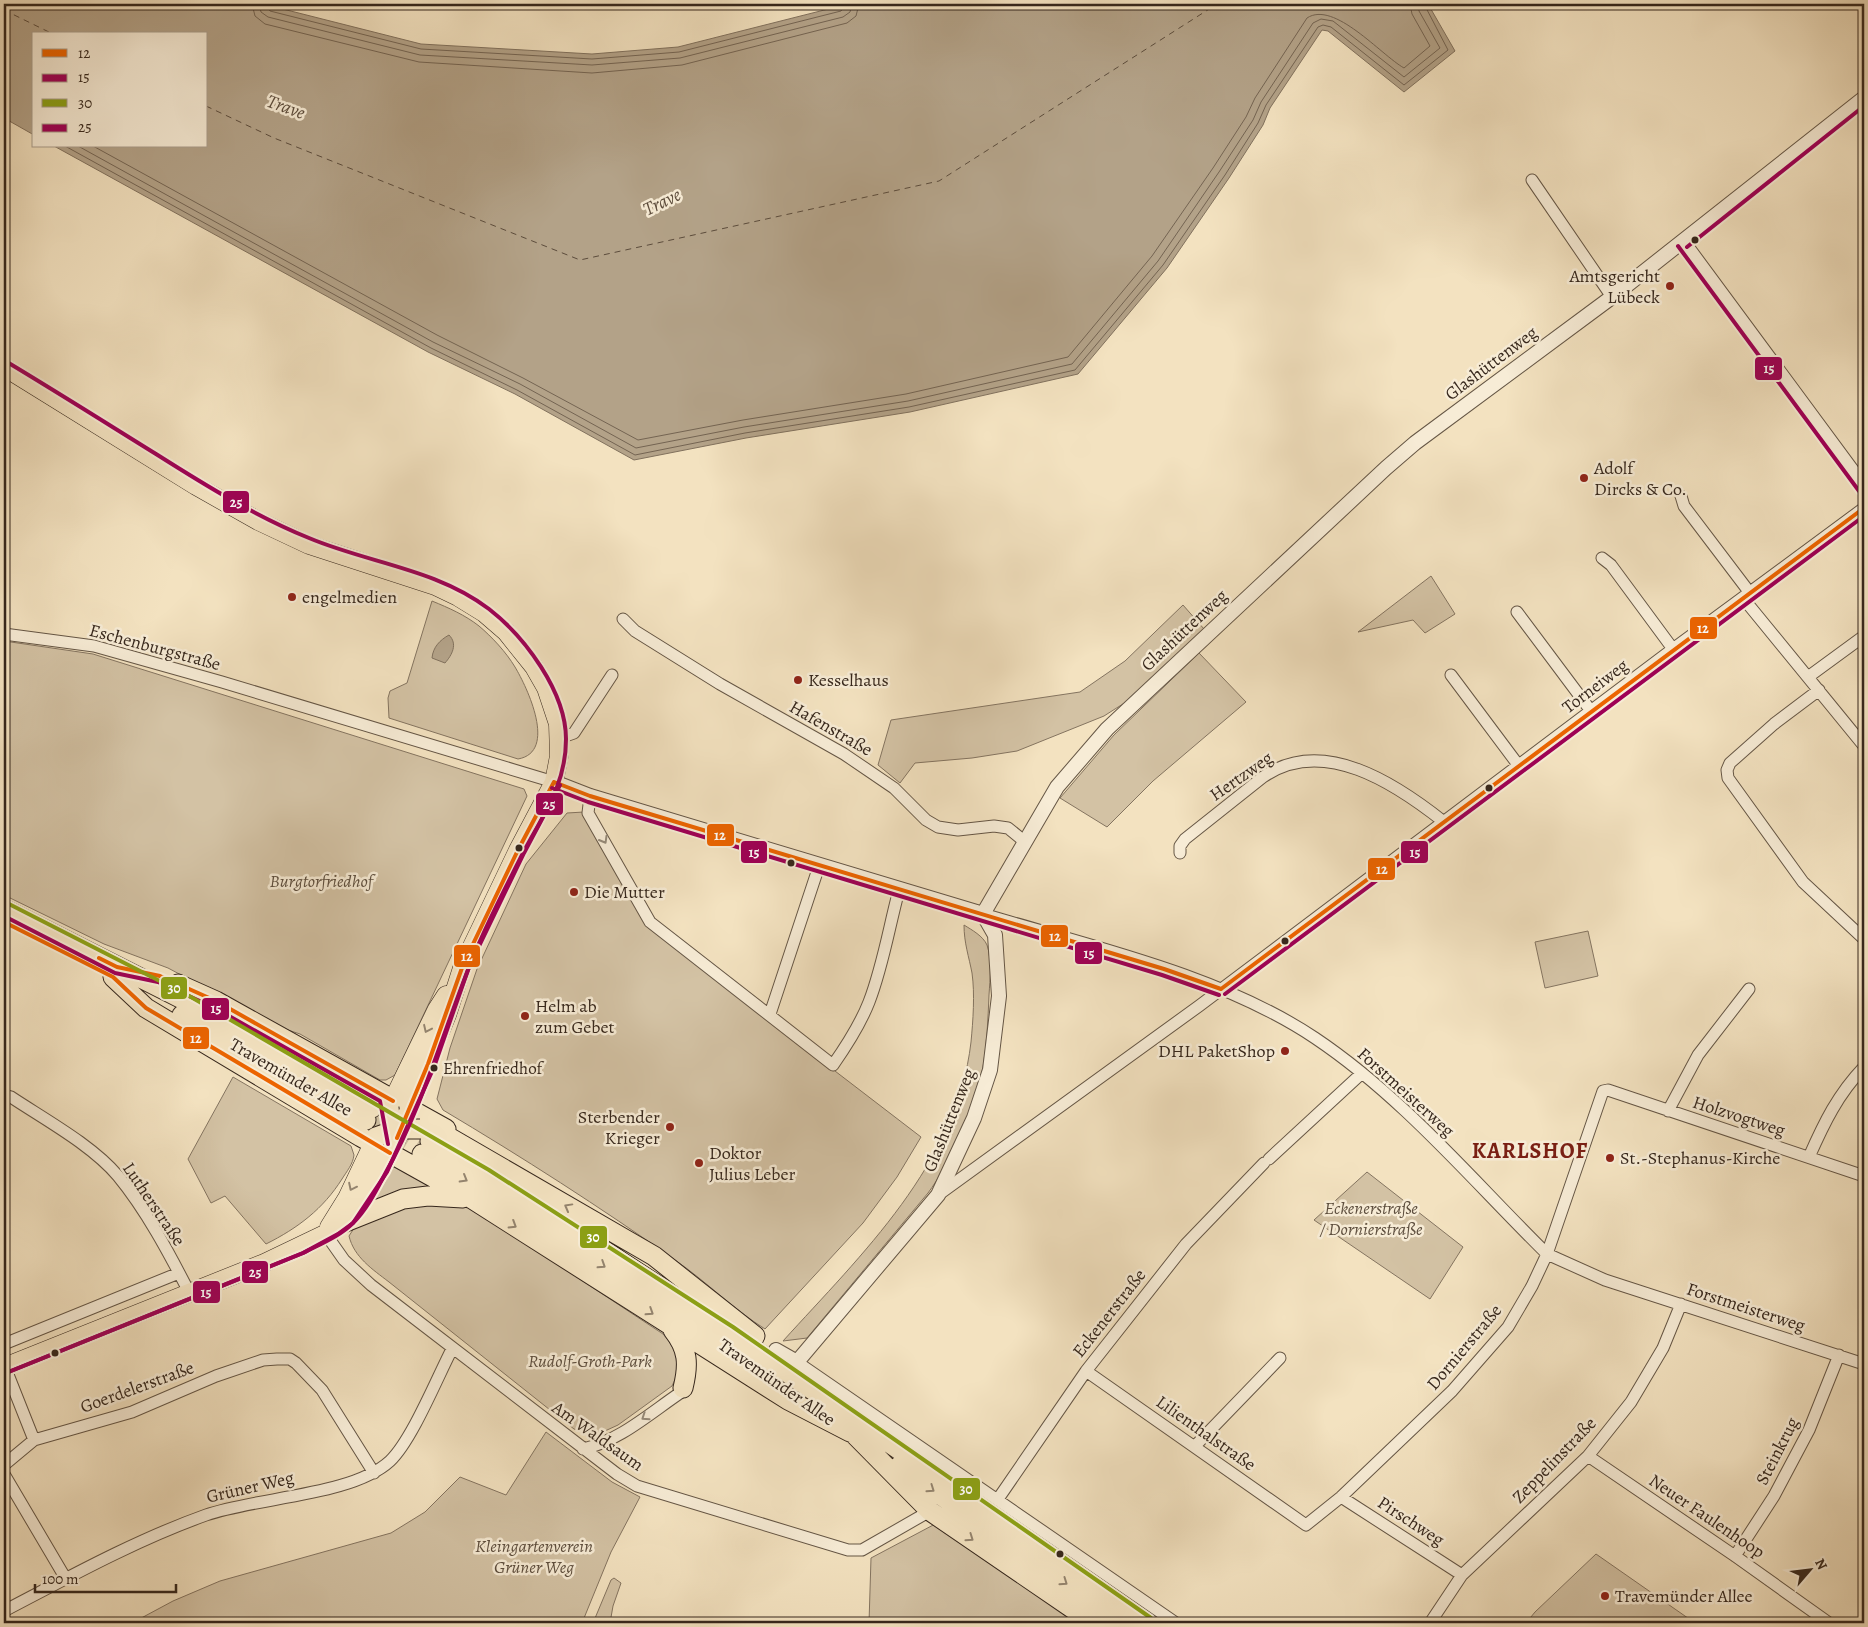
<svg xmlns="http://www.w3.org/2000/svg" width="1868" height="1627" viewBox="0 0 1868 1627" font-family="Alegreya,serif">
<rect width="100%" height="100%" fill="#f3e2c0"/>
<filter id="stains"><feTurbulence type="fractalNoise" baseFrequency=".004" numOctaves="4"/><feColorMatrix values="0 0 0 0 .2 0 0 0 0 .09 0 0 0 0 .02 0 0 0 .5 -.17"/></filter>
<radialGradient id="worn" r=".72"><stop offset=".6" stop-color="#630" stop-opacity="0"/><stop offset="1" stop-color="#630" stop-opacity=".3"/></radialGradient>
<path fill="#d3c2a4" stroke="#847460" d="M1431,576l24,38 -30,19 -12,-13 -55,12z
M432,601c17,7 33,14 47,25 13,11 27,26 36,41 12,20 43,85 3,92l-129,-41 -1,-20 2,-7 17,-8z
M1183,605l21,24 -78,73 -22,14 -87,35 -45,7 -57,5 -15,20 -22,-18 13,-45 189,-28 45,-31z
M4,641l89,13 431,135 3,7 -132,279 -9,5h-6l-80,-46 -21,-7 -111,-59 -64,-24 -100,-49z
M1199,653l47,49 -93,79 -46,46 -47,-29 54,-63z
M584,812l62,114 275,211 -24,40 -34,46 -98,106c-32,-20 -58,-47 -90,-69 -75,-53 -153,-103 -232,-150l-6,-11 13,-51 27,-79 49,-105 41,-51z
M964,925c8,5 19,11 23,20 5,15 3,34 2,50 -1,24 -2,49 -6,72 -7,36 -33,97 -55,126l-121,145 -24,3c79,-87 174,-177 188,-299 2,-21 4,-48 1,-69 -3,-16 -8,-30 -8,-48z
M1588,931l10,45 -53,12 -10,-46z
M233,1077l118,69 3,9c-1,9 -7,16 -12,24 -19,30 -44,49 -76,65l-41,-48 -14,7 -23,-44z
M395,1166l55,26 -81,12 22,-35z
M1367,1172l96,75 -33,52 -116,-79z
M409,1203l56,2 12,6 186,123c15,17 20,31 9,52l-54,39 -24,11 -20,-7 -185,-147c-17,-13 -35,-25 -40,-46l7,-11z
M546,1432l66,50 28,15 -29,55 -29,71h-450l41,-22 47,-20 171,-48 34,-21 35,-35 46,18z
M937,1523l146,100h-214l2,-65z
M1596,1554l99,69h-169l9,-11z
M614,1578l7,5 -8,23 -3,17h-17l18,-43z"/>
<path fill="#b3a288" stroke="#81715d" d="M4,4h259l158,40 171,10 86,-7 170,-43h580l27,47 -51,41 -76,-61 -6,-1 -52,78 -7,17 -34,53 -62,90 -89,106 -168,38 -164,26 -112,22 -119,-66 -87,-42 -374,-206h152v-112h-172v101l-30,-17z
M449,635c9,9 3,20 -4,28l-13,-5c1,-11 8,-18 17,-23z"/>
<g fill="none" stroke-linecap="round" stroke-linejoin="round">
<path stroke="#746452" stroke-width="1" d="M252,4l3,12 10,8 154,38 173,11 90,-8 165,-42 9,-7 3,-12
M259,4l2,8 7,5 152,38 172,10 88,-7 163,-41 7,-5 2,-8
M266,4l4,7 151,38 171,10 87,-7 162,-41 5,-7
M65,146l366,202 86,42 118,65 110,-22 164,-26 166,-37 88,-105 62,-90 33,-52 8,-18 52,-78 5,-2 8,2 73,58 44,-35 -24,-46
M78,146l355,196 87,42 116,64 108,-21 164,-26 164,-37 86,-103 61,-89 34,-52 8,-18 52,-79 8,-4 12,2 71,56 36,-29 -21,-37 -1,-7
M93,146l344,189 86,43 115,62 105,-20 163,-26 162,-37 84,-101 61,-88 33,-51 9,-19 52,-80c27,-18 74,37 97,50l26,-22 -18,-32 -2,-10"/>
<path stroke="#5c4c3c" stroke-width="1" stroke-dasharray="6 5" stroke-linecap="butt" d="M4,10l49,24
M206,106l68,32 306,122 359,-79 278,-177"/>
<path stroke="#cdbd9f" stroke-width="19" stroke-dasharray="19 9" stroke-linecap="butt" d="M366,1120l56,34"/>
<g stroke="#655645" stroke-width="13">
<path id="minor" d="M1532,180l80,117
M1681,496l3,10 66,87
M1602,558l9,7 62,84
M1743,598l121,148
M1517,612l74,99
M623,619l12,12 85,53 124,70 50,34 32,32 12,7 20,3 36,-4 14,2 16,13
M4,634l90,12 128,36 332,100
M1451,675l68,91
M1808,677l56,-41
M1819,690l-45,34 -44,39 -3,7 1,8 75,104 61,57
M560,738l14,-5 38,-58
M590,796l-2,17 62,109 183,143c14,-20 27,-40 36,-63 14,-36 20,-75 30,-112
M1180,853v-7l5,-7 78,-62c60,-42 133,7 181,45
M983,914c107,32 238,61 332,124 88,59 157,142 232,216l58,26 259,84
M770,1014l49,-148
M4,1095l7,2c33,22 81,48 107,79 28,34 51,77 71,116
M1668,1111l30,-56 51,-66
M1809,1157c15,-34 29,-63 55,-90
M1269,1159l92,-85
M938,1195l261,-189 474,-357 191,-141
M325,1233l19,27 27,25 246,189 20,12 211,64h14l68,-39
M4,1344l175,-71
M797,1362l379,261
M5,1367l29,73
M1086,1371l220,154 35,-28 111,-106 56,-64 24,-41 15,-32 56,-163 5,-1 256,86
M1195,1446l85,-88
M583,1449c36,-8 66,-35 97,-56l3,-5
M1588,1456l147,100 94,67
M4,1465l30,-25 98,-28 84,-36 47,-16 14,-1h13l6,4 26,27 52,83
M4,1474l62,105
M1341,1497l121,78
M998,1499l88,-128 100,-127 78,-81
M1735,1556l39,-60 35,-66 30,-75
M4,1611c65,-34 132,-71 202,-96 51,-18 146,-19 184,-54 22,-21 47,-83 62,-112
M1430,1623l32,-48 126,-119 43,-54 32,-54 18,-44"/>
</g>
<g stroke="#655645" stroke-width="16">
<path id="tertiary" d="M1683,242l181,245
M554,782l36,14 393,118
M983,914l74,-127 50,-58 279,-261 29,-25 197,-146 252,-199
M776,1350l21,12 141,-167 36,-77 16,-48 9,-74 -4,-61 -12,-21"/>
</g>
<g stroke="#36271c" stroke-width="19">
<path id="primary" d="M4,367l192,119 62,35 51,24 126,41 23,11 26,16 22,19 28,35 12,21 12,36 1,32 -5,26 -36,68 -55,115 -16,50 -40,99
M389,1108l48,-99 9,-14
M329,1227l18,-29 29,-61
M4,1367l260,-104 71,-34 14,-11 18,-24 27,-51"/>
</g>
<g stroke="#36271c" stroke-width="21">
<path id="trunk" d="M4,909l184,93 184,106
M113,977l33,31 215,129 111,62 316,201 62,32
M178,984l38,17 230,128
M182,1015l184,105
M427,1130l20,6 207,120 101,80
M430,1141c246,149 481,317 717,482
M422,1154l93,55 209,136
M343,1223l60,-24 25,-3 35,2
M673,1330c15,19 16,34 10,58
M856,1436l74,75 149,102 34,9
M899,1466l224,157"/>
</g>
<use href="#minor" stroke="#f7ecd6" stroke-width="11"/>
<use href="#tertiary" stroke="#f7ecd6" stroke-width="14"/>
<use href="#primary" stroke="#f3e2c0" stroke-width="18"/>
<use href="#trunk" stroke="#f3e2c0" stroke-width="19"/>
<g stroke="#36271c" stroke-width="19" stroke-linecap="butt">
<path id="primary-bridge" d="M396,1141l11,-27"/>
</g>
<g stroke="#36271c" stroke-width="21" stroke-linecap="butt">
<path id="trunk-bridge" d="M389,1108l5,35
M401,1129h19
M376,1137l17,-6"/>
</g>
<use href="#primary-bridge" stroke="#f3e2c0" stroke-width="18"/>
<use href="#trunk-bridge" stroke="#f3e2c0" stroke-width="19"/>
<g stroke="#f7ecd6" stroke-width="8">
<path id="bus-1" d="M554,782l36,14 574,173 57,20
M4,922l109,55 33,31 244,145
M99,958l18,9 43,9 56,25 177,100
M1221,989l643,-481
M397,1138l31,-74 35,-99 55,-115 36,-68"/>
</g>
<g stroke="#f7ecd6" stroke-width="8">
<path id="bus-2" d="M1678,246l181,245
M1687,247l177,-141
M552,788l36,14 574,173 57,20
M4,916l111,57 43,9 55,25 167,94 8,43
M1225,994l639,-478
M6,1373l297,-120 35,-19 15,-11 34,-51 47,-105 35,-100 55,-114 36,-68"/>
</g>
<g stroke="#f7ecd6" stroke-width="8">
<path id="bus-3" d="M7,903l184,94 298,173 244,157 418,291"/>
</g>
<g stroke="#f7ecd6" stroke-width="8">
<path id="bus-4" d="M6,1373l297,-120c17,-9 37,-17 50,-30 14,-14 23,-32 32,-49 36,-64 56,-135 83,-204 15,-40 36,-79 55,-117 20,-38 43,-68 43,-114 0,-47 -41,-102 -77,-130 -52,-40 -121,-46 -180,-71 -54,-22 -104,-53 -153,-84 -50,-31 -99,-62 -149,-92"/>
</g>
<use href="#bus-1" stroke="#ec6400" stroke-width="4"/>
<use href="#bus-2" stroke="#9f0055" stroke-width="4"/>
<use href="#bus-3" stroke="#8ca015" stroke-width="4"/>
<use href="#bus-4" stroke="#9f0055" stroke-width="4"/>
</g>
<defs><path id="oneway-chevron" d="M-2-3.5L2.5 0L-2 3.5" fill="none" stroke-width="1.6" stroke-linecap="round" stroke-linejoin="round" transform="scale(1.25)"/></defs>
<g stroke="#968a79">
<use href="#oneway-chevron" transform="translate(604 840) rotate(60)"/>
<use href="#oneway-chevron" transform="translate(645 1417) rotate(146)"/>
</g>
<g stroke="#94846e">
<use href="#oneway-chevron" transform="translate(427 1029) rotate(115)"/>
<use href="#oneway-chevron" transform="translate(464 1179) rotate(30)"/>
<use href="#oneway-chevron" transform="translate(352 1187) rotate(116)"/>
<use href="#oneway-chevron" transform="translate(568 1207) rotate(-151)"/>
<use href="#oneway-chevron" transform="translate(513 1225) rotate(32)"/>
<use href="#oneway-chevron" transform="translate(602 1265) rotate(33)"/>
<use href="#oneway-chevron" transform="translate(650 1312) rotate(33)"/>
<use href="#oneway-chevron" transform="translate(931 1489) rotate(35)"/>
<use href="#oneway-chevron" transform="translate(970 1538) rotate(35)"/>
<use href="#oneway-chevron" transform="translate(1064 1582) rotate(35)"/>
</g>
<g fill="#36271c" stroke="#f7ecd6" stroke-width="2">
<circle cx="1695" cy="240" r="4.5"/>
<circle cx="1489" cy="788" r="4.5"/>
<circle cx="519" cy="848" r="4.5"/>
<circle cx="791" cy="863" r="4.5"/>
<circle cx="1285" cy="941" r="4.5"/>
<circle cx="434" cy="1068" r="4.5"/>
<circle cx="55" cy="1353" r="4.5"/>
<circle cx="1060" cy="1554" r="4.5"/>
</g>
<g fill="#8f2418" stroke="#f7ecd6" stroke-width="2">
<circle cx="1670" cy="286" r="5"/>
<circle cx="1584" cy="478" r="5"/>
<circle cx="292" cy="597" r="5"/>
<circle cx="798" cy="680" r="5"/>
<circle cx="574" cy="892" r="5"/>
<circle cx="525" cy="1016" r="5"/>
<circle cx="1285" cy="1051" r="5"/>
<circle cx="670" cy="1127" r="5"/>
<circle cx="1610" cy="1158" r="5"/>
<circle cx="699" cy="1163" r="5"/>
<circle cx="1605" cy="1596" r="5"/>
</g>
<g text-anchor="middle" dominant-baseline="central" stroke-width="5" stroke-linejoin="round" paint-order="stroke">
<g font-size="17" fill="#36271c" stroke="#f7ecd6" text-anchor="start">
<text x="443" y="1068">Ehrenfriedhof</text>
</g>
<g font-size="18" fill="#36271c" stroke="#f7ecd6" text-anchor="start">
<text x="1660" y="276" text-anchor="end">Amtsgericht<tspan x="1660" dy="21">Lübeck</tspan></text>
<text x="1594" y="468">Adolf<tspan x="1594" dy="21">Dircks &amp; Co.</tspan></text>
<text x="302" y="597">engelmedien</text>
<text x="808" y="680">Kesselhaus</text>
<text x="584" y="892">Die Mutter</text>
<text x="535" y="1006">Helm ab<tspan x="535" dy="21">zum Gebet</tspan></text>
<text x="1275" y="1051" text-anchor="end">DHL PaketShop</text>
<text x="660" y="1117" text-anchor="end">Sterbender<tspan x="660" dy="21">Krieger</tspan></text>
<text x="709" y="1153">Doktor<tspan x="709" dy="21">Julius Leber</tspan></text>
<text x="1620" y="1158">St.-Stephanus-Kirche</text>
<text x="1615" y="1596">Travemünder Allee</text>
</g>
<g font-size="18" fill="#36271c" stroke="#f7ecd6">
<text transform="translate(1491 363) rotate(-37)">Glashüttenweg</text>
<text transform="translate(1184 630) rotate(-43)">Glashüttenweg</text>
<text transform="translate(155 647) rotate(15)">Eschenburgstraße</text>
<text transform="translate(1595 686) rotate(-37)">Torneiweg</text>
<text transform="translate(831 728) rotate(30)">Hafenstraße</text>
<text transform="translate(1241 776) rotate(-35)">Hertzweg</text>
<text transform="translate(291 1077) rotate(30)">Travemünder Allee</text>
<text transform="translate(1406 1092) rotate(42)">Forstmeisterweg</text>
<text transform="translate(1739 1116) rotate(18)">Holzvogtweg</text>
<text transform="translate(949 1120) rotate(-68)">Glashüttenweg</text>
<text transform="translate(154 1204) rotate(56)">Lutherstraße</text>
<text transform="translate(1746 1307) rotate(18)">Forstmeisterweg</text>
<text transform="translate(1109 1313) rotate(-52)">Eckenerstraße</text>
<text transform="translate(1464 1347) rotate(-50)">Dornierstraße</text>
<text transform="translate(777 1382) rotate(35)">Travemünder Allee</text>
<text transform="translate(137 1387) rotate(-20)">Goerdelerstraße</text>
<text transform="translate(1206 1433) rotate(35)">Lilienthalstraße</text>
<text transform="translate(598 1436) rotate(35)">Am Waldsaum</text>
<text transform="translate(1777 1451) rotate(-63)">Steinkrug</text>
<text transform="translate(1554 1460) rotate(-46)">Zeppelinstraße</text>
<text transform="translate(250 1487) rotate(-13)">Grüner Weg</text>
<text transform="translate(1707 1516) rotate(34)">Neuer Faulenhoop</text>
<text transform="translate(1411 1521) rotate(33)">Pirschweg</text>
</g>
<g font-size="18" font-style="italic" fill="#5d4e3e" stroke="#f7ecd6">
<text x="321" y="881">Burgtorfriedhof</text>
<text x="1371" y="1208">Eckenerstraße<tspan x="1371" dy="21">/ Dornierstraße</tspan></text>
<text x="590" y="1361">Rudolf-Groth-Park</text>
<text x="534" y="1546">Kleingartenverein<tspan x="534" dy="21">Grüner Weg</tspan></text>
</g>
<g font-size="19" font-style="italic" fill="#5c4c3c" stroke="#f7ecd6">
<text transform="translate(286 107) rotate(20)">Trave</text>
<text transform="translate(662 202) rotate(-26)">Trave</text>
</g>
<g font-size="22" font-weight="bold" letter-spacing="1" fill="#7a1f14" stroke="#f7ecd6">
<text x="1530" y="1151">KARLSHOF</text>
</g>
</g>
<g stroke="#f7ecd6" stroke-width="2">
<rect x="1754" y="356" width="29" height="25" rx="5" fill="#9f0055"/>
<rect x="222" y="490" width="28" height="24" rx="5" fill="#9f0055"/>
<rect x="1689" y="616" width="29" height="24" rx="5" fill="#ec6400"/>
<rect x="535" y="792" width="29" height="24" rx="5" fill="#9f0055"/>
<rect x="706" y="823" width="29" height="24" rx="5" fill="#ec6400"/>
<rect x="1400" y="840" width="29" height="24" rx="5" fill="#9f0055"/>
<rect x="740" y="840" width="28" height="24" rx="5" fill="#9f0055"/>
<rect x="1367" y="857" width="29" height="24" rx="5" fill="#ec6400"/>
<rect x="1040" y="924" width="29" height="24" rx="5" fill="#ec6400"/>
<rect x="1074" y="941" width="29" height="24" rx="5" fill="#9f0055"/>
<rect x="453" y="944" width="28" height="24" rx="5" fill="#ec6400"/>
<rect x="160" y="976" width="28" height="24" rx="5" fill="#8ca015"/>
<rect x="201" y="997" width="29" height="24" rx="5" fill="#9f0055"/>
<rect x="182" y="1026" width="28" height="24" rx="5" fill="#ec6400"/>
<rect x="579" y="1225" width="29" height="24" rx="5" fill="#8ca015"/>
<rect x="241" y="1260" width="28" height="24" rx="5" fill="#9f0055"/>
<rect x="192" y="1280" width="29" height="24" rx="5" fill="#9f0055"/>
<rect x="952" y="1477" width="29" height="24" rx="5" fill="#8ca015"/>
</g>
<g font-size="14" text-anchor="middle" font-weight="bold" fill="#fff">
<text x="1769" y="373">15</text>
<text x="236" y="507">25</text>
<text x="1703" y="633">12</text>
<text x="549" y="809">25</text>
<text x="720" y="840">12</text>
<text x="1415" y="857">15</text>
<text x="754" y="857">15</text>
<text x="1382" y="874">12</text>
<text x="1055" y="941">12</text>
<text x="1089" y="958">15</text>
<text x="467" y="961">12</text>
<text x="174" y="993">30</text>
<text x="216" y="1013">15</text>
<text x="196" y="1043">12</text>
<text x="593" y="1242">30</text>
<text x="255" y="1277">25</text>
<text x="206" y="1297">15</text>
<text x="966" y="1494">30</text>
</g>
<rect width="1868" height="1627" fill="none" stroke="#f3e2c0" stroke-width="20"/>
<rect x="5" y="5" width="1858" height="1617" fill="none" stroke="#36271c" stroke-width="2.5"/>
<rect x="10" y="10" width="1848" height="1607" fill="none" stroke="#36271c"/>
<rect x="32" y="32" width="175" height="115" fill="#f7ecd6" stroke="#aa9d8c"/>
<rect x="42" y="49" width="25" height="8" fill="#ec6400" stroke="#aa9d8c"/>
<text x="78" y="58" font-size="15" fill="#36271c">12</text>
<rect x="42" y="74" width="25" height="8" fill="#9f0055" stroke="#aa9d8c"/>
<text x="78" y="82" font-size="15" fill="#36271c">15</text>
<rect x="42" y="99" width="25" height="8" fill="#8ca015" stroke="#aa9d8c"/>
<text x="78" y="108" font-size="15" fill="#36271c">30</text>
<rect x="42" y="124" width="25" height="8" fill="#9f0055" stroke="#aa9d8c"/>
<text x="78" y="132" font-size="15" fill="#36271c">25</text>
<g transform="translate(1810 1570) rotate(62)" stroke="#f7ecd6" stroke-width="4" paint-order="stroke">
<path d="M0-4L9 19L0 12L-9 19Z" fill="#36271c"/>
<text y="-8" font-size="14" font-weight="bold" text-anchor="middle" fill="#36271c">N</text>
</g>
<path d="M35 1584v8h141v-8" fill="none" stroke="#36271c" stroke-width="2.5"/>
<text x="42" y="1584" font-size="15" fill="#36271c" stroke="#f7ecd6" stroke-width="4" paint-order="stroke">100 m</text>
<rect width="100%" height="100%" filter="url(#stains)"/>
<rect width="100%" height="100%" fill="url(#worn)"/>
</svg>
